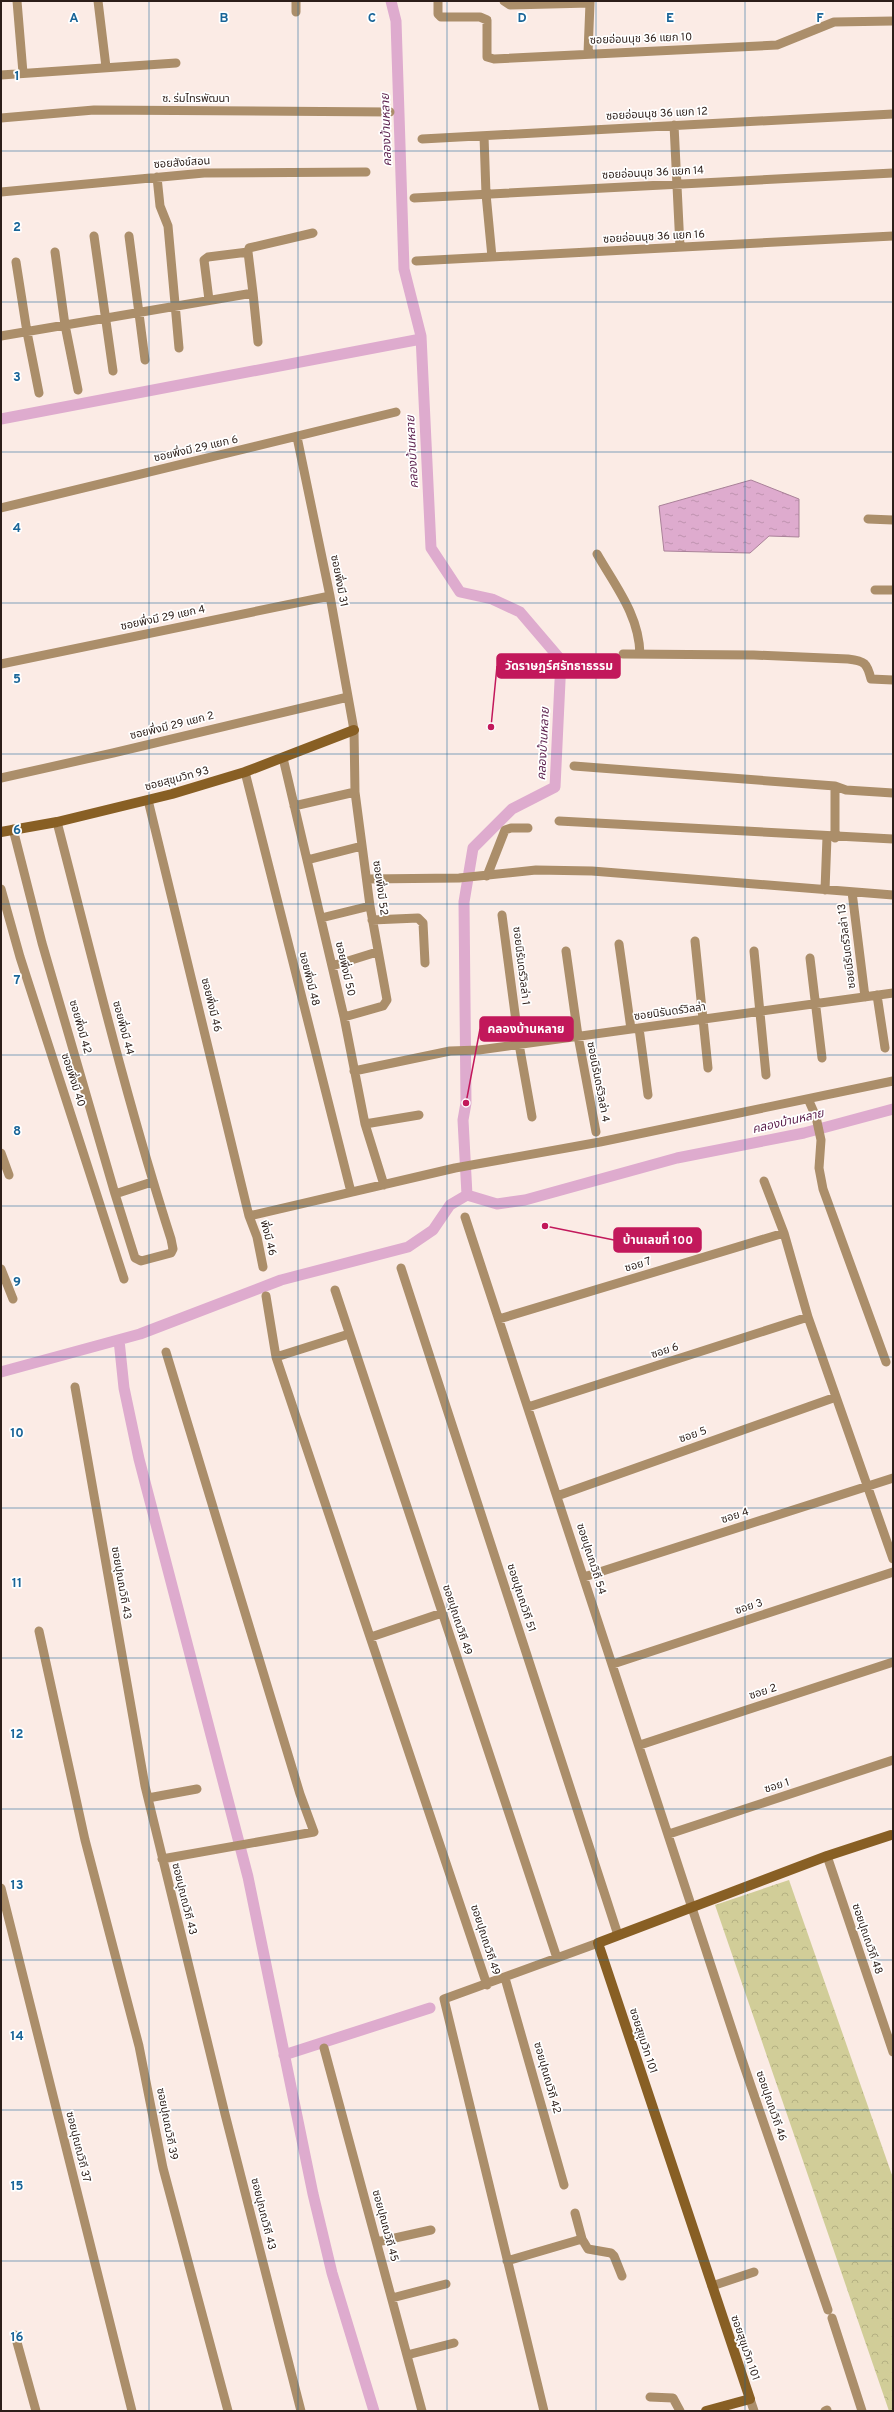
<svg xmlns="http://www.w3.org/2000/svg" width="894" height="2412" viewBox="0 0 894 2412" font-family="Overpass,'Noto Sans Thai',sans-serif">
<defs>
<pattern id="forest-crowns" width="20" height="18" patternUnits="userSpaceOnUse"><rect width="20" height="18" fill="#d1cd98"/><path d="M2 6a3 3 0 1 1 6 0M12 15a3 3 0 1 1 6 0" fill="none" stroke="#b4b082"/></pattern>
<pattern id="water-ripples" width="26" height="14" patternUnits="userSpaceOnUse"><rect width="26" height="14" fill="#deabce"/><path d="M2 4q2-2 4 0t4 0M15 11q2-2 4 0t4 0" fill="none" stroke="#bf93b0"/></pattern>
</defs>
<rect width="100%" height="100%" fill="#fbebe5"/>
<path fill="url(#forest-crowns)" d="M789,1880l104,298v233h-4l-174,-506z"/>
<path fill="url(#water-ripples)" stroke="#a98198" d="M751,480l48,19v38l-30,-1 -19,17 -86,-2 -5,-45z"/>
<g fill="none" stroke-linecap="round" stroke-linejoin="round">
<path stroke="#deabce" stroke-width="11" d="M391,1l5,20 8,248 17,67 10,212 29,44 32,7 28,13 41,48 -6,127 -43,22 -39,39 -9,54 2,201 -3,17 4,75 30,9 28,-4 152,-42 127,-25 89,-24
M1,419l420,-80
M119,1340l5,48 15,71 109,418 65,317 19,79 42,138
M1,1372l139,-38 141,-54 127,-33 25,-17 17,-25 17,-10
M284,2055l146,-47"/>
<path stroke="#ab8e6a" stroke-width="9" d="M17,1l6,72
M98,1l8,66
M296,1v11
M438,1v13l3,3h39l7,3v37l7,2 283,-14 57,-23 59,-1
M504,1l6,4 80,-2v-2
M588,53l2,-50
M1,75l175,-12
M1,118l93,-8 296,2
M674,125l6,122
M484,136l2,58 6,63
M422,139l471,-25
M157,177l3,29 8,20 11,122
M1,192l203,-19 162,-1
M414,198l479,-25
M94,236l19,135
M129,236l16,124
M55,252l10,73 13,65
M416,261l477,-25
M16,262l11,70 12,61
M253,293l5,49
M209,300l-5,-40 4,-3 40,-5
M1,336l252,-43 -5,-41 1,-4 64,-15
M297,437l33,159 24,134 1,62 15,114 17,94 -4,6 -39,11
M1,508l395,-96
M868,519l25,1
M597,554c19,33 42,61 43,100
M875,590h18
M623,654l131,1 94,4c17,2 19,4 23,20l22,1
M1,664l329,-68
M283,758l61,259 21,107 19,61
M574,766l261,20 11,4 47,3
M245,772l106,420
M1,778l112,-25 235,-56
M148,800l101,416 8,21 6,30
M294,806l61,-14
M559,821l334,18
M57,822c36,139 70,280 114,417l2,10 -2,4 -30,8 -6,-3 -20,-64
M13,829l29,114 73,251 37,-12
M835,838v-52
M307,860l55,-14
M487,876l18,-46 6,-2h17
M367,879l92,-1 77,-8 56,1 301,24
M1,889l19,68 104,322
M825,890l2,-53
M852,892l13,105
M502,915l17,129 13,73
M321,918l49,-12
M372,920l46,-2 5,5 2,40
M695,941l13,127
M619,944l12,85
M566,951l12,85 18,96
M754,951l12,124
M810,958l12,100
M332,966l45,-14
M877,995l8,53
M639,1028l9,67
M354,1071l96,-20 29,-1 414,-57
M809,1101l7,16 5,23 -2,28 4,21 63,173
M365,1124l54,-9
M1,1153l8,22
M764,1181l20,52 24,84 85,242
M249,1216l206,-48 145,-26 293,-61
M465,1217l276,840 87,253
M401,1268l217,667
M1,1269l12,30
M335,1290l222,668
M266,1296l10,61 211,628
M499,1319l285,-86
M276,1357l73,-23
M75,1387l70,399 80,328 76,297
M528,1407l280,-90
M557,1496l279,-99
M584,1577l309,-99
M39,1631l46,209 54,206 24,122 65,243
M371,1637l71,-24
M613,1664l280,-92
M640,1745l253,-83
M148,1798l49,-9
M669,1834l224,-74
M827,1856l66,196
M162,1859l152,-27 -14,-38 -134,-442
M1,1888l131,523
M505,1978l59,207
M324,2048l98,363
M575,2213l7,26 6,10 23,4 3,3 8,20
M377,2242l54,-12
M507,2261l75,-22
M712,2286l42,-14
M392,2298l54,-14
M832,2318l30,93
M15,2335l21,76
M407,2355l47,-12
M650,2397l23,1 7,13
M750,2399l4,12
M544,2411l-100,-412 154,-56
M825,2411l2,-1"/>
<path stroke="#885f24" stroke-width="10" d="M1,832l56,-10 115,-28 73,-22 109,-42
M706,2411l44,-12 -152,-456 229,-87 64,-21"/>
</g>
<path fill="none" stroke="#196598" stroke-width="1" stroke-opacity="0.55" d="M149,1v2410M298,1v2410M447,1v2410M596,1v2410M745,1v2410M1,151h892M1,302h892M1,452h892M1,603h892M1,754h892M1,904h892M1,1055h892M1,1206h892M1,1357h892M1,1508h892M1,1658h892M1,1809h892M1,1960h892M1,2110h892M1,2261h892"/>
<g text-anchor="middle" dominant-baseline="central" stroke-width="3.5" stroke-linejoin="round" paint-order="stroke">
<g font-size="11" fill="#2c1e19" stroke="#fff">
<text transform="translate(641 39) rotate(-2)">ซอยอ่อนนุช 36 แยก 10</text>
<text x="196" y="99">ซ. ร่มไทรพัฒนา</text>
<text transform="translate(657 114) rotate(-3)">ซอยอ่อนนุช 36 แยก 12</text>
<text transform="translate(182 163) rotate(-4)">ซอยสังข์สอน</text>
<text transform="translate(653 173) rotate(-3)">ซอยอ่อนนุช 36 แยก 14</text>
<text transform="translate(654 237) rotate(-3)">ซอยอ่อนนุช 36 แยก 16</text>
<text transform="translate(196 449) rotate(-13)">ซอยพึ่งมี 29 แยก 6</text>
<text transform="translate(339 581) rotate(79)">ซอยพึ่งมี 31</text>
<text transform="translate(163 618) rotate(-12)">ซอยพึ่งมี 29 แยก 4</text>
<text transform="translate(172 726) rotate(-14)">ซอยพึ่งมี 29 แยก 2</text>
<text transform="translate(177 779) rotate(-15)">ซอยสุขุมวิท 93</text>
<text transform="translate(380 888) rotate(82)">ซอยพึ่งมี 52</text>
<text transform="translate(847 946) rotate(-97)">ซอยนิรันดร์วิลล่า 13</text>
<text transform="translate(521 966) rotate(83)">ซอยนิรันดร์วิลล่า 1</text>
<text transform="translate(345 969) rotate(77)">ซอยพึ่งมี 50</text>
<text transform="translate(309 979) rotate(76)">ซอยพึ่งมี 48</text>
<text transform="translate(211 1005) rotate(76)">ซอยพึ่งมี 46</text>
<text transform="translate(670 1012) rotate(-8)">ซอยนิรันดร์วิลล่า</text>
<text transform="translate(80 1027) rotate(74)">ซอยพึ่งมี 42</text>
<text transform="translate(123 1028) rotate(75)">ซอยพึ่งมี 44</text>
<text transform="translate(73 1080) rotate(72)">ซอยพึ่งมี 40</text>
<text transform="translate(598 1082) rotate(79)">ซอยนิรันดร์วิลล่า 4</text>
<text transform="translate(268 1238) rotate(75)">พึ่งมี 46</text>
<text transform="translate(638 1265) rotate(-17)">ซอย 7</text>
<text transform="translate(665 1351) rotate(-18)">ซอย 6</text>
<text transform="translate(693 1435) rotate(-19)">ซอย 5</text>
<text transform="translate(735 1516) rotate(-18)">ซอย 4</text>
<text transform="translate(591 1559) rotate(72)">ซอยปุณณวิถี 54</text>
<text transform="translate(121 1583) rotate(80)">ซอยปุณณวิถี 43</text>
<text transform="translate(521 1598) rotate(72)">ซอยปุณณวิถี 51</text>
<text transform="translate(749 1607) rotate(-18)">ซอย 3</text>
<text transform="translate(457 1620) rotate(72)">ซอยปุณณวิถี 49</text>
<text transform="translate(763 1692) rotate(-18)">ซอย 2</text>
<text transform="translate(777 1786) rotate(-18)">ซอย 1</text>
<text transform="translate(184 1899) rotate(76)">ซอยปุณณวิถี 43</text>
<text transform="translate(867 1939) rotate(71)">ซอยปุณณวิถี 48</text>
<text transform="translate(485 1940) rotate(72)">ซอยปุณณวิถี 49</text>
<text transform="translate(643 2041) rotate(72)">ซอยสุขุมวิท 101</text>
<text transform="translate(547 2078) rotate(74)">ซอยปุณณวิถี 42</text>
<text transform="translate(771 2106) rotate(71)">ซอยปุณณวิถี 46</text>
<text transform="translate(167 2124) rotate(79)">ซอยปุณณวิถี 39</text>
<text transform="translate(78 2147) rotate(76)">ซอยปุณณวิถี 37</text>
<text transform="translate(263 2214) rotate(76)">ซอยปุณณวิถี 43</text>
<text transform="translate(385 2226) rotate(75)">ซอยปุณณวิถี 45</text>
<text transform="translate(745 2348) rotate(71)">ซอยสุขุมวิท 101</text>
</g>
<g font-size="12" font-style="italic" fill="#5b1f4c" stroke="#fff">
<text transform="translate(387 130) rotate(-92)">คลองบ้านหลาย</text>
<text transform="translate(413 452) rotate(-93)">คลองบ้านหลาย</text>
<text transform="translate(544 744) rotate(-87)">คลองบ้านหลาย</text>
<text transform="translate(788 1122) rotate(-13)">คลองบ้านหลาย</text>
</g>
</g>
<g font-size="13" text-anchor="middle" font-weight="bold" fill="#196598" stroke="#fff" stroke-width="3.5" stroke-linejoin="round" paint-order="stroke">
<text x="74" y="22">A</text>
<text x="224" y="22">B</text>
<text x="372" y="22">C</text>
<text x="522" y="22">D</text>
<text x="670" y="22">E</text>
<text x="820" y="22">F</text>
<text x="17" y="80">1</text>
<text x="17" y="231">2</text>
<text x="17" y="381">3</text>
<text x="17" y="532">4</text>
<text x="17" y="683">5</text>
<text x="17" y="834">6</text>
<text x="17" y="984">7</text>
<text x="17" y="1135">8</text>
<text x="17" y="1286">9</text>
<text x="17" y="1437">10</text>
<text x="17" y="1587">11</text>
<text x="17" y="1738">12</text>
<text x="17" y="1889">13</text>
<text x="17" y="2040">14</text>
<text x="17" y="2190">15</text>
<text x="17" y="2341">16</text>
</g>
<path fill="none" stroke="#c2185b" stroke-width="1.5" d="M491 727L497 666M466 1103L480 1029M545 1226L614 1240"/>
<g fill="#c2185b" stroke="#fff" stroke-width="1.5">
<circle cx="491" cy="727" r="4"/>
<circle cx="466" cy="1103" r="4"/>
<circle cx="545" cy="1226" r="4"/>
</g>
<g fill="#c2185b" stroke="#c2185b" stroke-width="1.5">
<rect x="497" y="654" width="123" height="24" rx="4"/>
<rect x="480" y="1017" width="93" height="24" rx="4"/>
<rect x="614" y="1228" width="87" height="24" rx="4"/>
</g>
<g font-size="12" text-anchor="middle" font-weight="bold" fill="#fff">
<text x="559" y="670">วัดราษฎร์ศรัทธาธรรม</text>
<text x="526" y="1033">คลองบ้านหลาย</text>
<text x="658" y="1244">บ้านเลขที่ 100</text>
</g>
<rect width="894" height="2412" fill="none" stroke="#2c1e19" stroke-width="4"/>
</svg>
